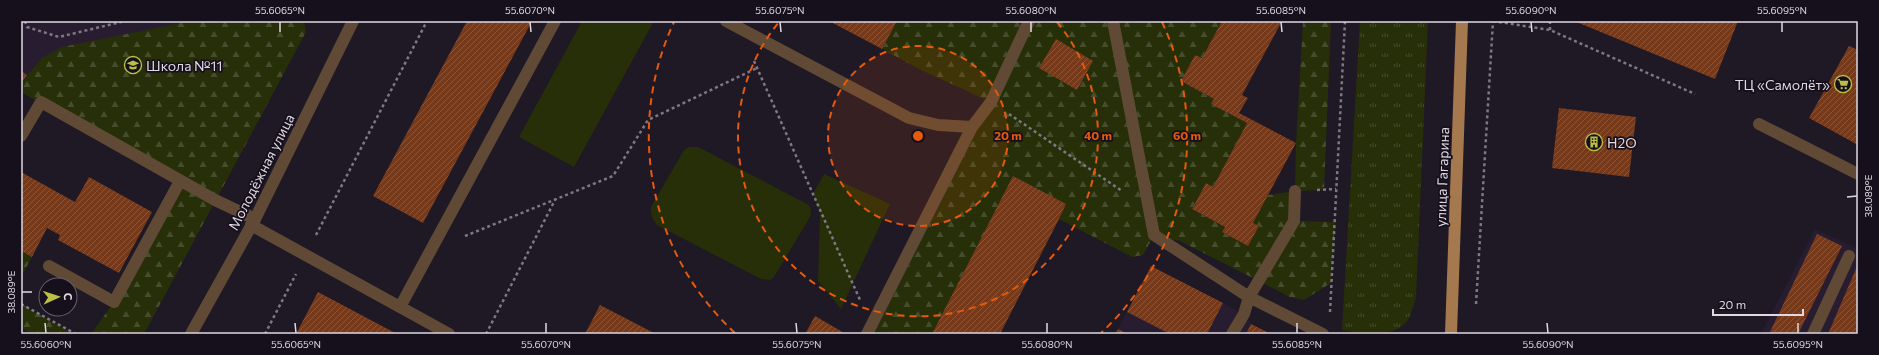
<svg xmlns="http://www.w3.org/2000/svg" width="1879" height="355" viewBox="0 0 1879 355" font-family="Commissioner,sans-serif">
<defs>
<pattern id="grass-tufts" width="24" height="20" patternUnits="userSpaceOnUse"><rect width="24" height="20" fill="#272f08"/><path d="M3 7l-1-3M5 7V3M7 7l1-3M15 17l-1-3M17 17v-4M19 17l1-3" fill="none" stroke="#464d2c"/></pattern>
<pattern id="forest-firs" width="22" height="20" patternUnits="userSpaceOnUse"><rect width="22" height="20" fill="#272f08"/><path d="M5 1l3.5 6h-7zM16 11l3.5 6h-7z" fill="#464d2c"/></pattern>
<pattern id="building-hatch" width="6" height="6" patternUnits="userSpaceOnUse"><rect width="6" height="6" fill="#76391a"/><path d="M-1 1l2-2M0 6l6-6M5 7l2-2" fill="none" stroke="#89553b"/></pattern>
</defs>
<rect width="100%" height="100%" fill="#1f1825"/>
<path fill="#281d30" d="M21,21h269l-263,54 -6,-4z
M1815,229l43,20v85h-97z
M1151,266l93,48 7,10 20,10h-156z"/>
<path fill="url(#grass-tufts)" d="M1360,21h68l-12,277c-2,6 -4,12 -6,18 -12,24 -46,18 -68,14z"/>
<path fill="url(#forest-firs)" d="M191,21h113l2,11 -162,302h-53l23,-32 66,-121 -159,-89v-9l21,-25 20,-11z
M897,21h325l-20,37 -7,-3 -14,26 33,18 -2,5 35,19 -34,64 -7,-4 -14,26 33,18 -3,5 26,14 11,-20 -6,-3 15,-28 27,-4 1,-48 7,-122h28l-7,169 -29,1 -1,30 41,1 -4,61 -27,17 -14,-3 -110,-56 -26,-6 -11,20 -11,2 -73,-38 7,-15 -53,-27 -81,157h-58l117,-232 -70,-32 -39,-21z
M21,251l11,6 -11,20z
M21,304l48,27 6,3h-43l-11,-6z"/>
<path fill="#272f08" d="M582,21h72l-80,146 -55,-30z
M689,147h9l6,3 105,55 2,5 -1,7 -36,60 -4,3 -9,-1 -104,-54c-4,-5 -7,-10 -6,-18l33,-57z
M824,174l66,30 -49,105 -23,-28 2,-69 -7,-18z"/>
<path fill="url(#building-hatch)" d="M467,21h65l-109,202 -50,-27z
M829,21h68l-15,28z
M1222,21h60l-40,74 6,3 -9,15 57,30 -43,80 6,3 -11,20 -26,-14 3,-5 -33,-18 14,-26 7,4 34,-64 -36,-19 3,-5 -33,-18 14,-26 7,3z
M1574,21h164l-23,58z
M1056,39l37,22 -16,29 -38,-22z
M1849,46l9,4v95l-49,-27z
M21,71l6,4 -6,8z
M1559,108l77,9 -7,60 -77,-9z
M21,172l54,30 14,-25 63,35 -33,61 -61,-33 2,-5 -13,-7 -15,29 -11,-6z
M1013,176l53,28 -7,15 -59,115h-68z
M1817,234l25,12 -44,88h-29z
M1858,264v70h-30z
M1151,266l72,37 -16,31h-37l-43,-22z
M318,292l79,42h-101z
M600,305l56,29h-71z
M815,316l31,18h-41z
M1251,324l20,10h-25z
M1118,329l10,5h-13z"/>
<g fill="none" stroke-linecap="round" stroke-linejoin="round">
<path stroke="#7e7884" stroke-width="2.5" stroke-dasharray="3 3" stroke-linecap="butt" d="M25,21l2,6 32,10 66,-16
M1493,21l57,9 145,64
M1550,30v-9
M754,61l106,239
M1009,114l113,77
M1317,190l19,-1
M316,235l111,-214
M465,236l148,-60 35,-56 109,-52
M21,304l55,30
M1476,304l17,-283
M1330,312l15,-291
M265,334l31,-60
M486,334l69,-134"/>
<path stroke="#604a36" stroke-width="12" d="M726,21l183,97 29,7 34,2 19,-25 38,-81
M1113,21l41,214 95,62 74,37
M1759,124l99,50
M21,136l20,-34 174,98 40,19
M251,225l198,109
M49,266l65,36 66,-121
M400,307l155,-286
M867,334l105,-207
M1232,334l12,-20 5,-17 45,-76 1,-30
M1813,334l36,-78"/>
<path stroke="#604a36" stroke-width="12" d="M191,334l64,-115 98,-198"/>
<path stroke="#a5784d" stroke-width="12" d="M1451,334l11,-313"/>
</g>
<path fill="none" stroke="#ded9e3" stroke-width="1.5" d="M280,22v10M530,22l1,10M780,22l1,10M1031,22v10M1281,22l1,10M1531,22l1,10M1782,22v10M1847,197l10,-1M22,292h10M45,323l1,10M295,323l1,10M546,323v10M796,323l1,10M1047,323v10M1297,323v10M1547,323l1,10M1798,323v10"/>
<circle cx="918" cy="136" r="90" fill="#e8590c" fill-opacity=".12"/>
<g fill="none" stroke="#e8590c" stroke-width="2" stroke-dasharray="7 5">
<circle cx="918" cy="136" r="90"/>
<path d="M1057 22A180 180 0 1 1 779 22"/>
<path d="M735 333A269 269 0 0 1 674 22M1162 22A269 269 0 0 1 1101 333"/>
</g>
<defs>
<g id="school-ring" transform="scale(0.9)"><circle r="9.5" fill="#160f1c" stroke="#bbc045" stroke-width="1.5"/><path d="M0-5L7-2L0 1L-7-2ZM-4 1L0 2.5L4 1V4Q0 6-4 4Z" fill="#bbc045"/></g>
<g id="supermarket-ring" transform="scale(0.9)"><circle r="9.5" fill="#160f1c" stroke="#bbc045" stroke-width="1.5"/><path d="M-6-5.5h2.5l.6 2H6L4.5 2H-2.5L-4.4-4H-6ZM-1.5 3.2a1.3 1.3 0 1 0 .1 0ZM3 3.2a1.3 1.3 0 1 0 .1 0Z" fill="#bbc045"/></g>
<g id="building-ring" transform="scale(0.9)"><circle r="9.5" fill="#160f1c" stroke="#bbc045" stroke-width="1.5"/><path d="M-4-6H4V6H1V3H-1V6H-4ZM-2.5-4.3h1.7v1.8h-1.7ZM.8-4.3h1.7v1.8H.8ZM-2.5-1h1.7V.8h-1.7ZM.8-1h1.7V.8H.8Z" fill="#bbc045"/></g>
</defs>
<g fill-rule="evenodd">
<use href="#school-ring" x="133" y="65"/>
<use href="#supermarket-ring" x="1843" y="84"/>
<use href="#building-ring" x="1594" y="142"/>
</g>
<g text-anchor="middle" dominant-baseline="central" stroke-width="3.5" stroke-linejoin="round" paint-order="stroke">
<g font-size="14" fill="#ded9e3" stroke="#160f1c" text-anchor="start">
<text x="146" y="65">Школа №11</text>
<text x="1830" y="84" text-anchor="end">ТЦ «Самолёт»</text>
<text x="1607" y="142">H2O</text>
</g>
<g font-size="14" fill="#ded9e3" stroke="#160f1c">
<text transform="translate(261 172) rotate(-63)">Молодёжная улица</text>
<text transform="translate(1442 177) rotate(-88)">улица Гагарина</text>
</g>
</g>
<circle cx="918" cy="136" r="6" fill="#e8590c" stroke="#160f1c" stroke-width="2"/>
<g font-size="12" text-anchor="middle" font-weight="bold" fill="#e8590c" stroke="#160f1c" stroke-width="3.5" stroke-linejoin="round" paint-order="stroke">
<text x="1008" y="140">20 m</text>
<text x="1098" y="140">40 m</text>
<text x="1187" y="140">60 m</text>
</g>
<rect width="1879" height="355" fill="none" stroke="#160f1c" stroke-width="44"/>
<g transform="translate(58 297) rotate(87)"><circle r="19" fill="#160f1c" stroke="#66606c"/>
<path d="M0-3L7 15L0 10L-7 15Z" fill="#bbc045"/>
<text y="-6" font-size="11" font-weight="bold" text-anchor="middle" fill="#ded9e3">С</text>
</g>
<path d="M1713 309v6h90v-6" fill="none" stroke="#ded9e3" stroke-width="2"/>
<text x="1719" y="309" font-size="12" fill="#ded9e3" stroke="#160f1c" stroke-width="3" paint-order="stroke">20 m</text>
<rect x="22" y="22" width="1835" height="311" fill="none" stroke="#ded9e3" stroke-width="1.5"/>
<g font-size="10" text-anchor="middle" fill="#ded9e3">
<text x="280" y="14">55.6065°N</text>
<text x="530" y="14">55.6070°N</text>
<text x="780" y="14">55.6075°N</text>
<text x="1031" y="14">55.6080°N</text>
<text x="1281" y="14">55.6085°N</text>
<text x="1531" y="14">55.6090°N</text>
<text x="1782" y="14">55.6095°N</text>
<text transform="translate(1868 196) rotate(-90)" y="4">38.089°E</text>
<text transform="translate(11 292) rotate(-90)" y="4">38.089°E</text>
<text x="46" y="348">55.6060°N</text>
<text x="296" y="348">55.6065°N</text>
<text x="546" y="348">55.6070°N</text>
<text x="797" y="348">55.6075°N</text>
<text x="1047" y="348">55.6080°N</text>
<text x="1297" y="348">55.6085°N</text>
<text x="1548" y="348">55.6090°N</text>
<text x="1798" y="348">55.6095°N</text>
</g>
</svg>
